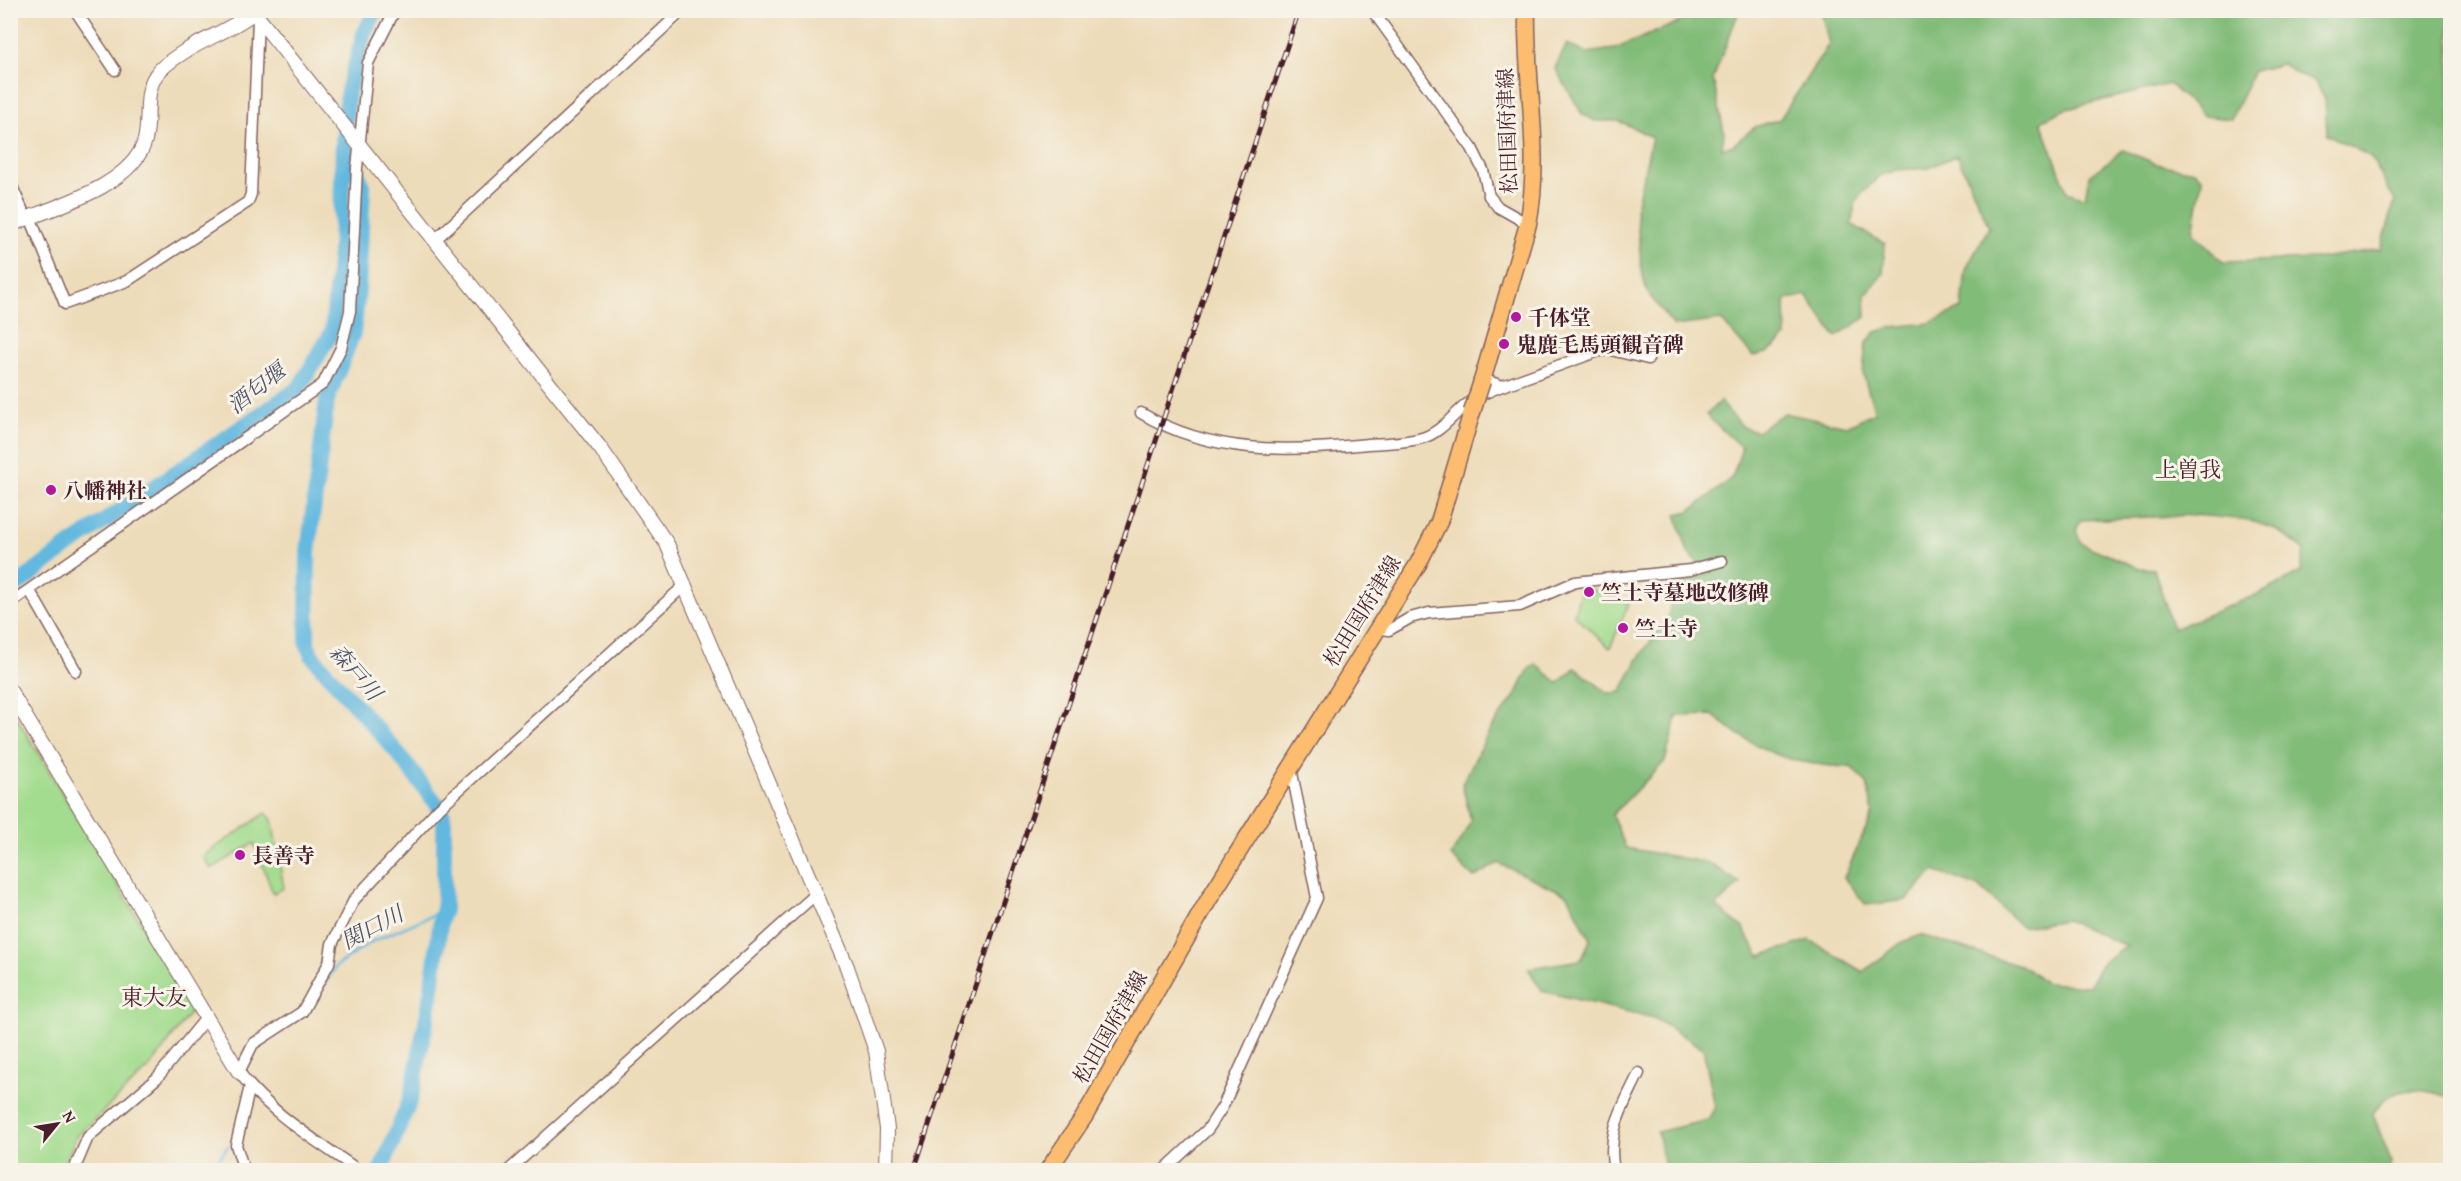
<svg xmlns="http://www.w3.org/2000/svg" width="2461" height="1181" viewBox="0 0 2461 1181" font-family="'Gentium Book Plus','Noto Serif JP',serif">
<rect width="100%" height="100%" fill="#f7f3e8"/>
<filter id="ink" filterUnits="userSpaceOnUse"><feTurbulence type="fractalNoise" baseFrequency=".0167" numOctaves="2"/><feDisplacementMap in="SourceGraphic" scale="12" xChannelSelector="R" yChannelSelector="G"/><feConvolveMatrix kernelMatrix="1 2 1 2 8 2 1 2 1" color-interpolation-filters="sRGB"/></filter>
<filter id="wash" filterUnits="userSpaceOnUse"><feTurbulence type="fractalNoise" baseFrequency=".008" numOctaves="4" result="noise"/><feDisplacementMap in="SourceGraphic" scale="24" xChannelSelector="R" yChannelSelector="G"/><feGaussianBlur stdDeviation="1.35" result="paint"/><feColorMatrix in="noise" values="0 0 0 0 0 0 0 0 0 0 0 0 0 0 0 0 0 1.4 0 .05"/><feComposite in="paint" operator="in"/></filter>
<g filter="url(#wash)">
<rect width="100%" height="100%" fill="#eddcb9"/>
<path fill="#a3dc8e" stroke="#767e5c" stroke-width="1.5" d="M1582,586l47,17 -19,45 -36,-33z
M11,708l182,301 -43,58 -74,70 -14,33h-51z
M266,813l6,7 12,68 -11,5 -19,-50 -43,26 -8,-13z"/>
<path fill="#82bc79" stroke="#666e52" stroke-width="1.5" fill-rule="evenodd" d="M1692,11h47l-26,68 11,53 -2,17 11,-4 22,-18 25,-8 49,-75 -8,-33h629v1087c-27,-11 -61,-14 -77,16l18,48 -2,8h-723l-9,-38 51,-12 7,-13 -12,-59 -49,-30 -112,-27 -14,-23 53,-8 9,-20 -22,-45 -70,-32 -24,15 -23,-22 20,-35 -9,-37 28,-54 27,-37 12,-24 7,-5 22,19 17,-15 33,25 13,-1 17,-33 30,-42 5,-22 11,-14 24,-7 -20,-22 -12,-38 14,-3 42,-33 10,-30 -36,-33 14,-14 22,26 15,4 27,-18 63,13 28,-14 -12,-38 3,-31 10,-11 16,-5 38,-4 32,-15 4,-39 23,-42 -32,-72 -29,13 -32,2 -17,6 -23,24 -5,24 34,20 -2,30 -18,21 1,22 -30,20 -30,-42 -21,5 1,37 -19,16 -14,3 -32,-36 -47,6 -27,-34 -5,-20 -6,-64 16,-71 -33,-16h-24l-13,-7 -27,-46 12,-24 19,9 29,-4 74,-31zM2282,64l18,12 15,5 10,17 2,36 44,23 24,44 -14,48 -67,10 -91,3 -30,-30 9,-53 -8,-8 -37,-7 -34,-14 -34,26 -4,22 -18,-6 -26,-71 22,-11 106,-26 35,32 27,3 23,-48zM2196,515c45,5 73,2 108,36l-3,21 -33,18 -95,39 -19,-60 -15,-1 -57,-24 -6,-13 4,-11zM1712,715c49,38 77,50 139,52l16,16 6,30 -29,65 22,27 40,-5 28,-29 46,16 42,40 44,-7 61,26 -25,17 -13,23 -42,-3 -21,-15 -105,-33 -19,7 -39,30 -53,-32 -50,16 -18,-29 -26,-21 24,-23 -31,-20 -83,-15 -14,-33 53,-54 12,-45z"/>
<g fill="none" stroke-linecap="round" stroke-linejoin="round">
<path stroke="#62b8df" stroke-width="3" d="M314,1000l22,-34 35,-24 73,-32
M210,1170l18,-24"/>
<path stroke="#62b8df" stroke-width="16" d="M343,144l20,42 -5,104 -5,43 -26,67 -19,152 -1,91 5,13 84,95 46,60 2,10v89l-3,7 -10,79 -20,102 -30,72
M10,590l54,-41 235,-161 33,-56 8,-79 3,-109 5,-54 16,-56 12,-24"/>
</g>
</g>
<g filter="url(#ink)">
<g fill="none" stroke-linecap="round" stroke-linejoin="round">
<g stroke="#83615d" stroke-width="13">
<path id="minor" d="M75,10l40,60
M1372,10l100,138 11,22 6,26 9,11 30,17
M10,182l16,36
M30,217l35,87 62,-23 121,-79 3,-8 7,-176
M436,239l247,-229
M1482,379l20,7 97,-35 12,-1 37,9
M1141,413c70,42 148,39 227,31 17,-1 37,-1 54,-6 18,-5 30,-22 44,-33 10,-9 23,-14 36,-19
M30,591l46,80
M10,603l313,-219 18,-36 9,-37 7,-143 11,-105 27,-53
M1378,628l11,2 21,-12 19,-5 91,-7 55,-24 115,-12 32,-9
M74,1170l14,-33 69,-59 49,-60
M240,1170l3,-3 -7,-22 14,-59
M358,1170c-41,-29 -89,-57 -119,-98l14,-28 49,-32 27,-49 3,-19 22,-44 84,-91 247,-224
M509,1170l307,-276
M1164,1170l44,-41 15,-23 94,-208 -26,-130
M1614,1170c-8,-38 9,-63 25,-97"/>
</g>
<g stroke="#83615d" stroke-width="16">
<path id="tertiary" d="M252,10l349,439 66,95 180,423 29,84 11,78 -1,41
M10,225c40,-17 123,-38 135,-85 6,-24 -3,-51 15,-70 28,-27 67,-36 97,-60
M10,691l229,381"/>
</g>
<g stroke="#83615d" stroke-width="19">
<path id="primary" d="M1482,381l46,-157c14,-71 -3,-142 -1,-214
M1048,1170l36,-53 125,-218 209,-335 21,-42 33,-110"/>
</g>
<use href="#minor" stroke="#fff" stroke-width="10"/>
<use href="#tertiary" stroke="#fff" stroke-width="14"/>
<use href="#primary" stroke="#fcbd6f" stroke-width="16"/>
<g stroke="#4a1f2b" stroke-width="5">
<path id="rail" d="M914,1170l385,-1160"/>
</g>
<use href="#rail" stroke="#f7f3e8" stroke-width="3" stroke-dasharray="9" stroke-linecap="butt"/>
<g stroke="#83615d" stroke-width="19" stroke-linecap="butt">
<path id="primary-bridge" d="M1472,412l10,-31"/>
</g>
<use href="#primary-bridge" stroke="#fcbd6f" stroke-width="16"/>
</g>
</g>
<g fill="#b5179e" stroke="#f7f3e8" stroke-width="2">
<circle cx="1516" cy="317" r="6"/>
<circle cx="1504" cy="344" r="6"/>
<circle cx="51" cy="490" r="6"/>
<circle cx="1589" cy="592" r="6"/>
<circle cx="1623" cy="628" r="6"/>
<circle cx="240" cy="855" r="6"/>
</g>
<g text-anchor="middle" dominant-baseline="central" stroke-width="6" stroke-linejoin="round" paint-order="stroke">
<g font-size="21" fill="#4a1f2b" stroke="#f7f3e8">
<text transform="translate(1507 131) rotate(-92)">松田国府津線</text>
<text transform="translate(1362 611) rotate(-58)">松田国府津線</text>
<text transform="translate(1110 1027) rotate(-60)">松田国府津線</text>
</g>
<g font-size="21" font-weight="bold" fill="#4a1f2b" stroke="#f7f3e8" text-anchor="start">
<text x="1528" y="317">千体堂</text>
<text x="1516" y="344">鬼鹿毛馬頭観音碑</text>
<text x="63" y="490">八幡神社</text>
<text x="1601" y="592">竺土寺墓地改修碑</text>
<text x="1635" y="628">竺土寺</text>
<text x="252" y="855">長善寺</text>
</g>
<g font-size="22" font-style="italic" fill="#52556a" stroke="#f7f3e8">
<text transform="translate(256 388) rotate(-38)">酒匂堰</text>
<text transform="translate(356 672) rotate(49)">森戸川</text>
<text transform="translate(372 927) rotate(-28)">関口川</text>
</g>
<g font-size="22" fill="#4a1f2b" stroke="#f7f3e8">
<text x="2188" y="469">上曽我</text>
<text x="154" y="997">東大友</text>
</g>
</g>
<rect width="2461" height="1181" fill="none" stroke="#f7f3e8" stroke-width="36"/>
<g transform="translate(57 1124) rotate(60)" stroke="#f7f3e8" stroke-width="4.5" paint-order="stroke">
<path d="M0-4.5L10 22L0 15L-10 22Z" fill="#4a1f2b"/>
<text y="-9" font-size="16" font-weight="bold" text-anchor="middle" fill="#4a1f2b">N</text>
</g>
</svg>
